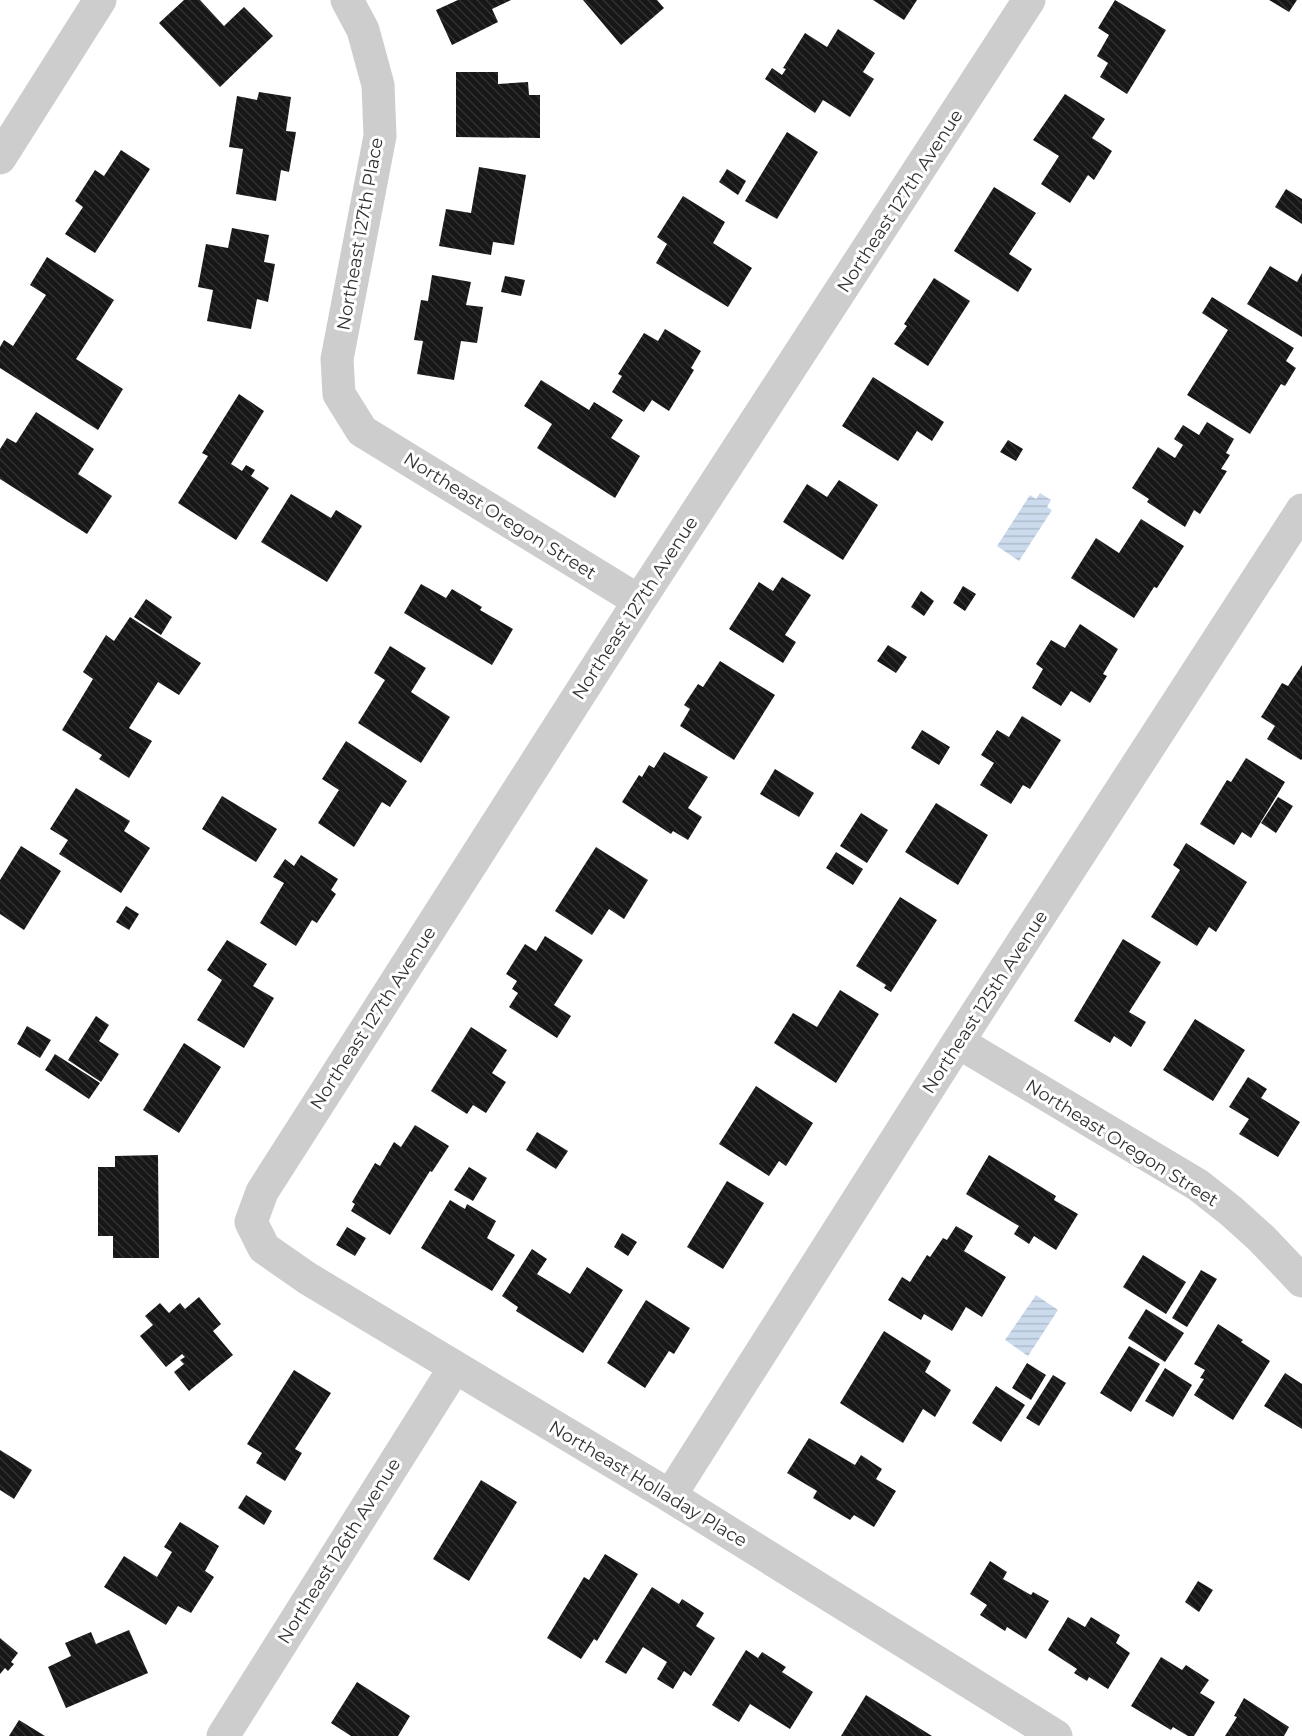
<svg xmlns="http://www.w3.org/2000/svg" width="1302" height="1736" viewBox="0 0 1302 1736" font-family="Montserrat,sans-serif">
<defs>
<pattern id="water-rules" width="6" height="5" patternUnits="userSpaceOnUse" patternTransform="scale(1.5)"><rect width="6" height="5" fill="#cbdbed"/><path d="M0 2.5h6" fill="none" stroke="#afbccc"/></pattern>
<pattern id="building-back-hatch" width="6" height="6" patternUnits="userSpaceOnUse" patternTransform="scale(1.5)"><rect width="6" height="6" fill="#171717"/><path d="M-1 5l2 2M0 0l6 6M5-1l2 2" fill="none" stroke="#303030"/></pattern>
</defs>
<rect width="100%" height="100%" fill="#fff"/>
<path fill="url(#water-rules)" d="M1040,493l11,7 -4,7 5,3 -33,51 -22,-15 33,-51 6,4z
M1036,1295l22,15 -30,46 -23,-16z"/>
<path fill="url(#building-back-hatch)" d="M184,0h16l24,26 20,-19 29,29 -53,51 -61,-64z
M458,0h53l-19,9 6,13 -46,23 -16,-35z
M583,0h74l7,8 -43,37z
M873,0h44l-13,20z
M1115,0l51,30 -39,64 -27,-17 8,-14 -11,-7 12,-21 -11,-7z
M1269,0h28l-8,12z
M838,29l37,24 -12,19 11,7 -24,38 -27,-17 -8,13 -50,-34 7,-11 10,7 4,-6 -3,-1 22,-35 22,14z
M456,72h42v12l30,-2 1,13h11v43l-84,-1z
M259,92l32,5 -5,34 10,1 -7,40 -8,-2 -5,31 -40,-7 7,-45 -14,-2 8,-51 20,4z
M1065,94l40,25 -13,19 20,13 -18,29 -6,-5 -18,28 -29,-19 18,-28 -26,-16z
M787,132l31,20 -41,67 -32,-18z
M121,150l29,19 -55,84 -30,-19 18,-27 -8,-6 20,-31 9,6z
M479,167l47,8 -12,70 -21,-3 -2,13 -52,-9 7,-37 25,4z
M727,169l19,12 -8,14 -19,-13z
M994,187l42,26 -27,41 23,15 -14,23 -64,-41z
M1286,189l16,10v25l-27,-17z
M683,196l42,26 -12,21 39,25 -24,39 -72,-44 11,-19 -10,-7z
M232,228l37,7 -5,27 11,2 -7,38 -11,-3 -6,30 -44,-8 6,-31 -15,-3 8,-43 22,4z
M47,257l67,43 -38,59 47,30 -25,41 -98,-62v-21l4,-7 9,6 33,-51 -16,-10z
M1270,266l27,16 5,-9v64l-55,-33z
M432,275l39,7 -5,23 17,2 -6,36 -16,-2 -7,39 -37,-6 6,-33 -9,-1 7,-40 7,1z
M505,276l20,4 -4,16 -20,-4z
M934,278l36,23 -42,65 -34,-22 13,-18 -3,-2z
M1212,297l82,51 -8,13 10,7 -11,18 -4,-2 -31,50 -63,-39 41,-65 -26,-17z
M665,329l36,22 -10,17 3,2 -25,41 -17,-11 -8,12 -32,-20 10,-16 -4,-2 26,-41 14,8z
M873,377l71,45 -12,19 -15,-10 -19,30 -56,-35z
M541,380l48,30 5,-8 29,18 -12,18 29,18 -25,42 -78,-50 15,-24 -28,-18z
M239,394l25,17 -33,53 11,7 4,-6 9,5 -4,6 18,12 -33,52 -58,-37 30,-47 -6,-3z
M36,412l58,37 -16,25 34,22 -25,38 -87,-55v-30l7,-11 9,5z
M1207,422l27,17 -8,14 4,2 -9,14 6,2 -27,43 -6,-4 -9,17 -38,-25 2,-3 -17,-11 26,-41 17,11 8,-13 -9,-6 9,-14 16,10z
M1008,440l15,9 -7,12 -16,-9z
M839,480l39,25 -35,55 -60,-38 24,-38 20,13z
M291,494l40,24 5,-8 26,16 -35,56 -66,-40z
M1141,519l43,27 -27,42 -3,-1 -20,31 -63,-40 25,-40 23,15z
M782,577l29,18 -26,40 11,7 -13,21 -54,-34 30,-47 14,9z
M421,584l25,14 6,-9 30,18 -2,3 33,19 -21,36 -88,-52z
M963,586l13,8 -11,17 -12,-8z
M921,591l13,10 -10,15 -13,-9z
M146,599l26,18 -11,18 -27,-18z
M130,617l71,46 -22,32 -21,-13 -29,46 23,13 -23,37 -30,-19 3,-4 -40,-25 31,-51 -10,-7 23,-37 8,6z
M1080,624l38,25 -15,25 4,2 -17,27 -19,-12 -10,15 -29,-18 11,-19 -7,-5 15,-24 14,8z
M888,645l19,12 -11,16 -19,-12z
M390,646l36,22 -15,24 39,25 -29,46 -63,-40 27,-43 -11,-7z
M720,661l55,34 -41,65 -54,-34 10,-17 -6,-4 14,-21 5,3z
M1302,665v94l-1,1 -34,-21 8,-13 -14,-9 21,-34 6,3z
M1022,716l39,24 -31,49 -7,-4 -12,19 -31,-19 14,-22 -13,-8 16,-25 12,7z
M922,730l28,17 -11,18 -28,-17z
M346,741l61,40 -17,26 -8,-5 -28,45 -36,-24 21,-33 -17,-11z
M664,752l44,25 -20,31 14,9 -14,23 -15,-9 -2,3 -49,-32 17,-27 3,2 7,-12 5,3z
M1246,758l39,24 -34,56 -9,-6 -8,13 -34,-21 27,-44 4,2z
M775,769l39,24 -15,24 -39,-23z
M76,788l54,33 -6,10 26,17 -29,45 -62,-39 9,-14 -18,-11z
M222,796l55,33 -21,33 -54,-33z
M1278,797l15,9 -17,27 -15,-10z
M936,803l52,32 -30,50 -53,-33z
M861,813l27,17 -21,33 -27,-17z
M1186,843l61,39 -31,50 -7,-5 -12,19 -46,-29 29,-47 -7,-5z
M21,846l40,25 -37,59 -24,-16v-34z
M596,847l52,33 -24,39 -15,-10 -17,26 -37,-24z
M836,852l27,17 -10,16 -27,-17z
M301,855l37,24 -7,11 5,4 -19,29 -5,-3 -16,26 -36,-23 24,-40 -11,-6 12,-18 9,7z
M900,897l37,23 -46,72 -7,-4 2,-3 -30,-19z
M126,906l13,8 -10,16 -13,-8z
M545,936l38,24 -29,45 17,11 -14,22 -48,-31 9,-14 -6,-4 5,-8 -11,-7 19,-30 11,7z
M1123,939l38,23 -32,50 17,10 -15,25 -17,-11 -4,7 -36,-22z
M227,940l40,24 -14,22 21,12 -30,50 -47,-28 25,-40 -15,-10z
M840,990l39,24 -43,69 -62,-40 19,-30 24,14z
M96,1016l13,9 -10,16 20,13 -18,28 -33,-22z
M1195,1019l50,31 -32,51 -50,-31z
M27,1026l24,14 -11,18 -23,-14z
M471,1027l36,23 -15,23 14,9 -20,31 -13,-8 -6,9 -36,-23z
M184,1043l37,24 -42,66 -36,-23z
M55,1054l45,29 -11,16 -44,-29z
M1248,1077l19,12 -6,9 39,24 -22,35 -39,-23 10,-15 -20,-12z
M756,1086l57,37 -27,43 -7,-5 -10,15 -50,-32z
M415,1125l34,21 -17,26 -2,-1 -40,64 -39,-24 4,-7 -3,-2 23,-39 5,3 14,-24 7,5z
M537,1132l31,19 -12,18 -30,-19z
M158,1155l1,103h-46v-22h-15v-69h17v-11z
M989,1155l67,41 -2,4 24,14 -22,36 -22,-14 -5,8 -15,-10 5,-8 -53,-32z
M469,1167l18,11 -14,23 -19,-11z
M727,1181l37,22 -41,66 -36,-22z
M450,1200l15,9 2,-5 29,17 -9,17 28,17 -23,36 -71,-43z
M956,1226l17,10 -9,15 42,26 -24,40 -16,-10 -14,24 -28,-17 -3,6 -33,-20 14,-23 8,5 17,-27 3,2 13,-19 4,2z
M347,1227l19,11 -11,18 -19,-11z
M622,1233l15,9 -9,14 -14,-9z
M532,1249l15,10 -10,15 33,20 17,-27 36,23 -40,63 -67,-42 2,-4 -16,-11z
M1143,1255l43,27 -20,32 -43,-27z
M1201,1270l16,9 -30,48 -15,-9z
M199,1297l22,27 -8,7 20,24 -44,36 -15,-19 10,-8 -4,-4 5,-3 -3,-3 -16,13 -26,-31 13,-11 -8,-9 15,-13 9,10 11,-10 5,6z
M646,1300l44,28 -16,26 -5,-3 -24,37 -38,-25z
M1146,1309l38,24 -19,29 -37,-24z
M1218,1324l25,16 -2,2 29,19 -37,59 -39,-25 10,-16 -4,-1 5,-8 -11,-6z
M884,1331l47,30 -6,11 26,18 -16,27 -12,-8 -20,34 -63,-40z
M1129,1346l31,18 -29,48 -31,-19z
M1027,1363l19,12 -15,25 -19,-12z
M1165,1368l27,17 -19,32 -28,-16z
M294,1370l37,23 -36,56 7,4 -17,28 -29,-18 6,-10 -15,-9z
M1285,1373l17,11v45l-38,-23z
M1053,1375l13,8 -27,43 -13,-8z
M996,1386l29,19 -24,37 -29,-19z
M809,1438l46,27 6,-10 21,14 -6,10 20,12 -22,36 -20,-12 -4,5 -37,-22 4,-7 -30,-18z
M0,1450l32,20 -18,29 -14,-9z
M481,1480l36,22 -48,79 -36,-22z
M246,1495l26,16 -8,14 -26,-17z
M180,1522l39,24 -14,25 9,6 -23,36 -13,-7 -12,19 -62,-38 20,-31 33,21 15,-25 -8,-5z
M605,1554l33,20 -41,67 -3,-2 -13,20 -34,-21 37,-61 5,3z
M990,1561l17,11 -4,7 28,16 2,-3 16,9 -23,38 -19,-12 -2,4 -25,-16 7,-10 -17,-11z
M1198,1581l15,9 -14,22 -14,-10z
M652,1587l27,17 3,-5 22,14 -8,13 19,12 -24,38 -7,-5 -11,18 -16,-10 10,-17 -24,-15 -17,27 -21,-12z
M1068,1617l17,10 6,-10 29,18 -4,8 14,10 -22,36 -19,-12 -2,4 -13,-8 3,-4 -29,-19z
M129,1630l19,43 -82,35 -18,-41 23,-11 -6,-13 26,-11 5,12z
M0,1638l18,15 -7,9 3,2 -6,7 -3,-3 -5,6z
M746,1650l12,8 4,-6 24,15 -4,5 31,20 -23,37 -40,-25 -11,18 -27,-17z
M1161,1657l21,13 4,-5 23,15 -9,13 15,9 -21,34h-6l-15,-9 -2,3 -40,-24z
M357,1682l53,34 -12,20h-47l-20,-13z
M866,1695l66,41h-91z
M1244,1698l45,29 -5,9h-59l12,-19 -3,-1z
M19,1720l26,16h-36z"/>
<g fill="none" stroke-linecap="round" stroke-linejoin="round">
<path stroke="#cdcdcd" stroke-width="33" d="M347,0l16,30 15,55 2,51 -43,223 2,35 23,37 277,170
M1029,0l-390,601 -377,591 -11,30 13,26 43,30 363,218 386,240
M0,158l100,-158
M958,1042l240,143 33,26 30,27 41,43
M670,1496l288,-454 344,-532
M223,1736l232,-369"/>
</g>
<g text-anchor="middle" dominant-baseline="central" stroke-width="6" stroke-linejoin="round" paint-order="stroke">
<g font-size="18" fill="#303030" stroke="#fff">
<text transform="translate(900 201) rotate(-57)">Northeast 127th Avenue</text>
<text transform="translate(360 234) rotate(-80)">Northeast 127th Place</text>
<text transform="translate(500 516) rotate(32)">Northeast Oregon Street</text>
<text transform="translate(635 608) rotate(-57)">Northeast 127th Avenue</text>
<text transform="translate(985 1002) rotate(-57)">Northeast 125th Avenue</text>
<text transform="translate(373 1018) rotate(-57)">Northeast 127th Avenue</text>
<text transform="translate(1122 1143) rotate(32)">Northeast Oregon Street</text>
<text transform="translate(648 1484) rotate(31)">Northeast Holladay Place</text>
<text transform="translate(339 1551) rotate(-58)">Northeast 126th Avenue</text>
</g>
</g>
</svg>
